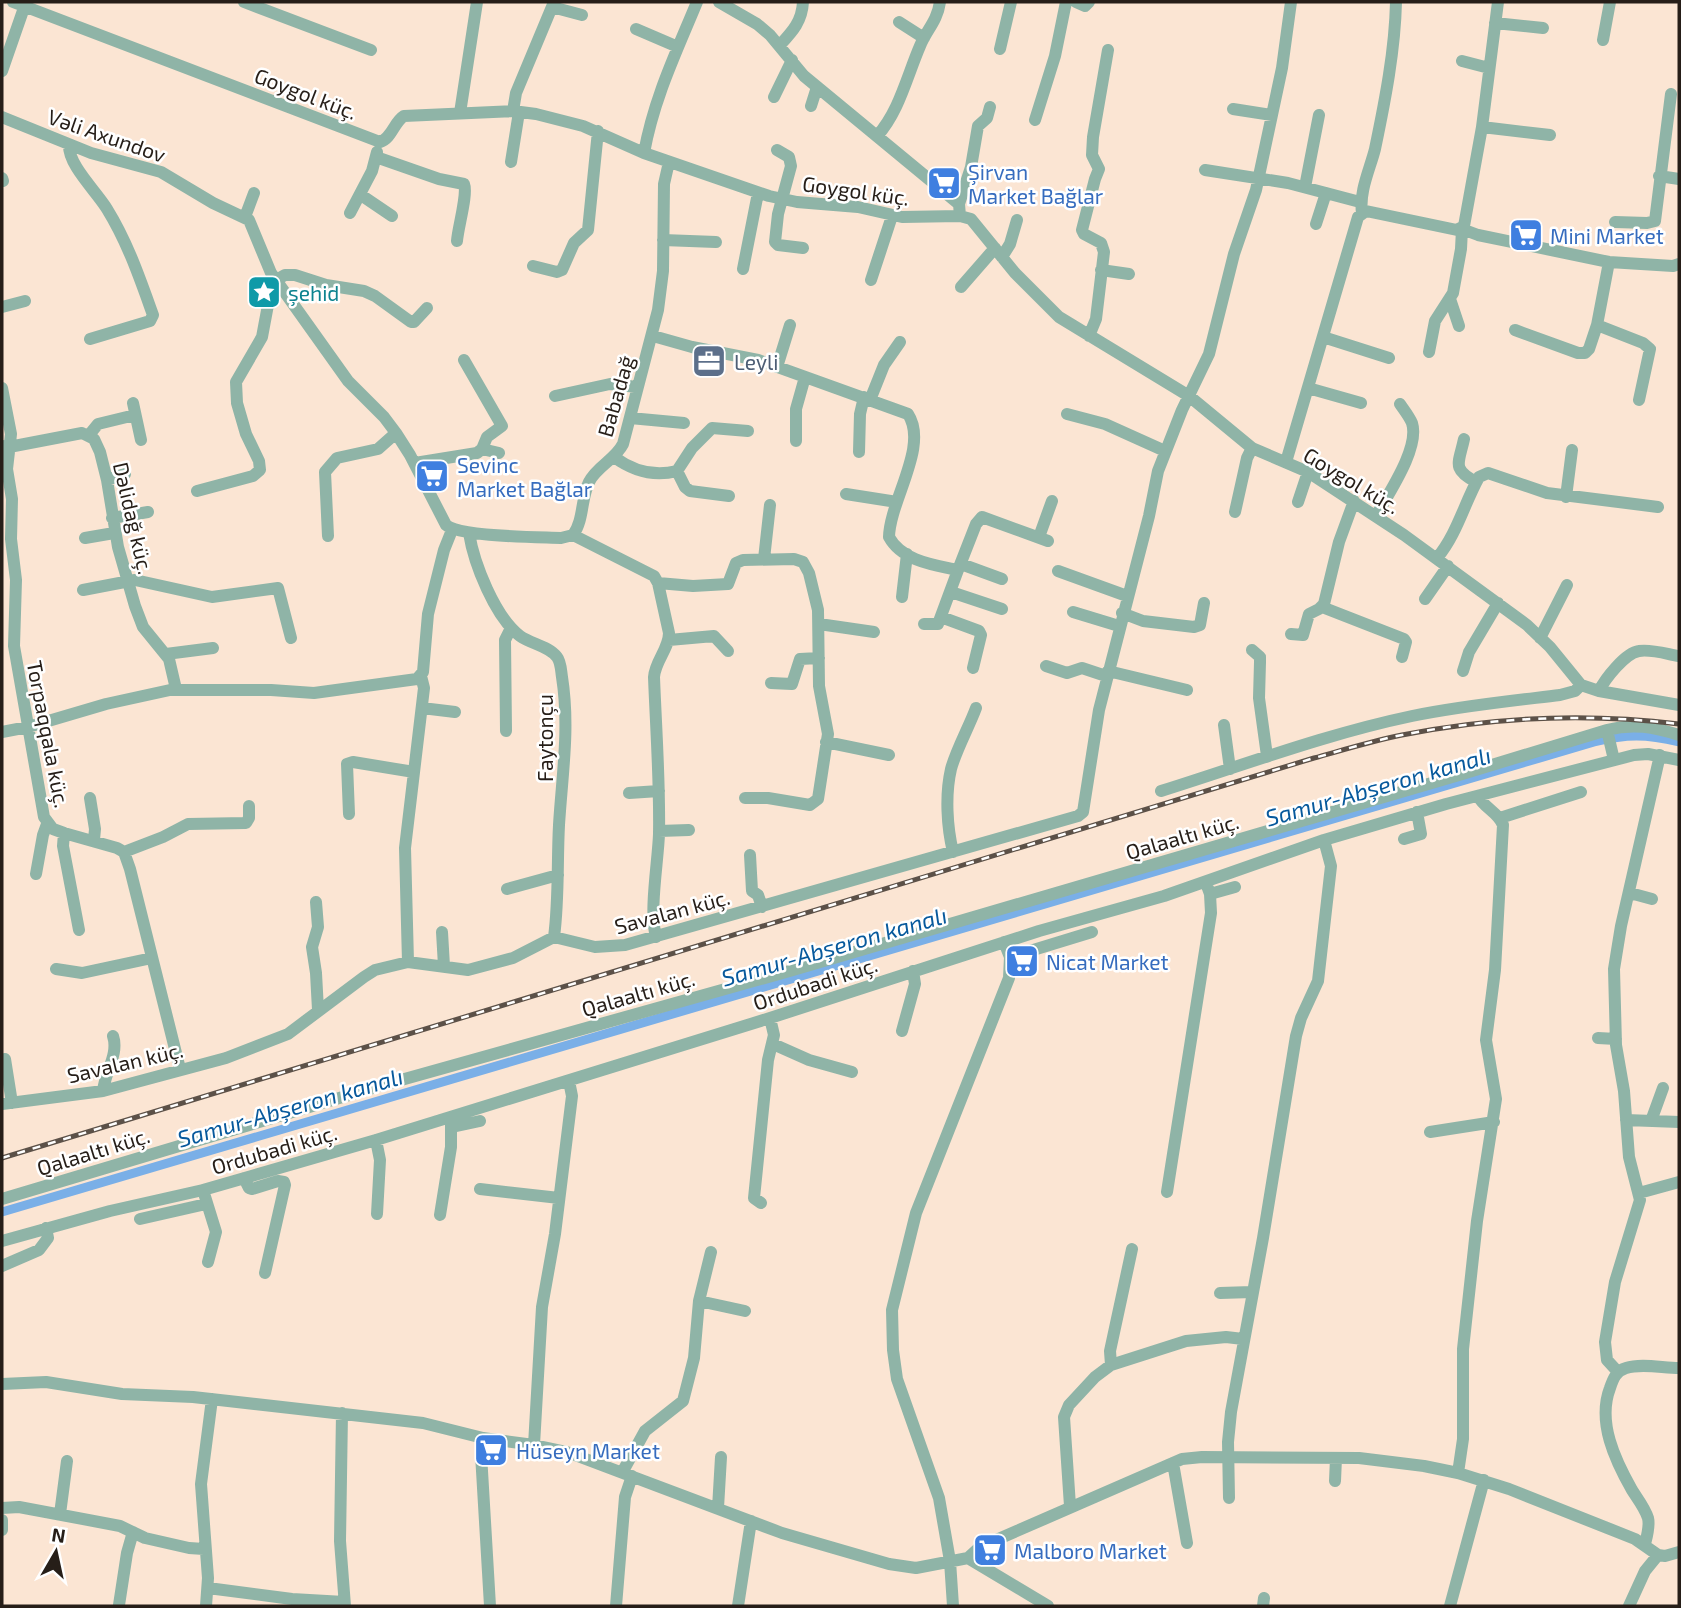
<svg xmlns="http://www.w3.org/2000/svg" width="1681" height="1608" viewBox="0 0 1681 1608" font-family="'Exo 2',sans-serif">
<rect width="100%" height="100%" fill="#fbe5d3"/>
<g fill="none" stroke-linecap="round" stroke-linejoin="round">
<path stroke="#7aafe7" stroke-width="9" d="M2,1212l1592,-470c33,-8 52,-8 85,0"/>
<path stroke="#8fb4a7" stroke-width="12" d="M13,2l367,140c12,-4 14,-20 24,-26l109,-5 23,3 47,12 61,27 125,43 28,6 61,5 44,10 58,-1 11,3 44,54 44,44 130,79 63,52 56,24 96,63 123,90 23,22 31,38 18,6 80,14
M244,2l127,48
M719,2l38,22 13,11 34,41 155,128 1,12
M1076,2l9,4 4,-4
M552,7l30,8
M899,22l25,16
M1495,23l48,5
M636,29l42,18
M1603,40l7,-38
M780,45c13,-14 22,-24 23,-43
M1000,49l11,-47
M1462,61l27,7
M2,71l24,-69
M774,97l18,-37
M811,106l6,-19
M1233,109l39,6
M513,111l3,-18 38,-91
M460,113l17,-111
M2,117l89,36 70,19 52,31 36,17 22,53 77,108 36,36 12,16 14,22 36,70c14,12 93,12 115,13l12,-3c11,-15 8,-37 16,-53 8,-16 26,-22 34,-38l35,-134 5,-39 1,-87 5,-22
M1035,120l20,-64 11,-54
M1482,127l68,8
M877,136c22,-24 30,-60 43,-90 7,-17 17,-24 20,-44
M69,145c-1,20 28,47 38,64 21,34 33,70 46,106l-3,6 -60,18
M777,150l12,7 2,9 -13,48 -3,28 3,3 25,3
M644,153c10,-55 32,-100 53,-151
M376,157l63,22 25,5c4,10 -6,43 -7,57
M511,162l8,-50
M1205,170l83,13 72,19
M1659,176l20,3
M2,178l1,3
M1305,187l14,-72
M361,195l31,21
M959,204l12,-37 7,-41 9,-8 3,-11
M350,213l22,-42 5,-19
M1362,213c-3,-22 8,-44 13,-64 10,-48 20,-99 21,-147
M245,217l9,-24
M1615,222l32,1 8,-2 16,-127
M1316,224l10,-31
M663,240l53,2
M1002,257l8,-13 7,-24
M1609,262l-12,63 46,18 7,6 -11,51
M533,266l24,6 5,-2 12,-27 14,-13 10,-99
M743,269l15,-76
M1101,270l28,4
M871,280l21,-64
M961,287l34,-39
M1450,299l9,27
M2,307l23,-6
M1515,330l63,23h7l4,-4 8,-24
M653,336l39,11 66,13 150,54c21,32 -18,86 -19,123 13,24 45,28 69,33l-20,54h-14
M1089,336l7,-17 8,-67 -3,-9 -17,-9 -2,-4 13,-51 4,-10 -7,-14 1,-18 15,-87
M1323,337l66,21
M1429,352l6,-31 18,-28 8,-44 1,-20 16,6 131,27 64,4 6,-2
M777,367l13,-42
M2,388l9,46 -4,35 5,30 -1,40 5,41 -2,66 30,171 9,12 11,4 53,15 7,4 6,17 50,200
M1308,388l53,15
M555,396l55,-12 27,3
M870,400l14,-35 16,-23
M133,403l8,37
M1067,414l38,10 60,27
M630,418l54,5
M89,435l9,-11 37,-9
M1464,439c-5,24 -13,30 12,43
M796,441v-32l9,-32
M2,446l7,1 73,-14 12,6 6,13 7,28 11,67 17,59 8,21 26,32 7,30
M482,449l17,4
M859,452l1,-38 4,-17
M614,457c19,14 40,20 63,14l15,-23 20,-20 36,3
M1286,462l72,-245 8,-6 91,19 7,-4 18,-99 16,-125
M415,463l62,-10 5,-4 5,-12 15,-11 -38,-66
M677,471l8,16 5,4 39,5
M107,480l18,-6
M197,491l56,-15 7,-6 -1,-9 -13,-27 -9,-31 -1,-21 26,-45 9,-48 5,-9 9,-5h10l31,10 38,6 11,5 36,26h3l13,-14
M846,494l51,8
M1566,497l6,-47
M1298,502l10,-30
M1235,512l12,-54 5,-10
M1376,516c12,-22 44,-68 36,-93 -3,-7 -8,-13 -12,-19
M112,518l36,-6
M469,533c5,31 26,84 51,103 11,8 29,10 37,21 4,5 4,14 5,20 8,51 0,98 -3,148 -2,38 0,75 -5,112
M573,535l81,41 4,7 11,50c0,16 -14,28 -15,44 2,53 6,105 5,157 -1,28 -10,78 -3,103
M328,536l-3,-64 12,-14 41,-9 18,-16
M1039,537l13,-36
M85,538l29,-5
M1437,558c20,-24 27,-54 42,-81l9,-4 59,20 111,14
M764,559l6,-54
M961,564l41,15
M958,570l18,-46 6,-7 66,24
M1058,571l69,25
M658,583l35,3 35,-2 8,-21 7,-3 51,-1 9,3 6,11 9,37 1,76 9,48 -10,65 -8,6 -42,-7h-23
M83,590l52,-10 77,17 66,-9 13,50
M951,592l51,17
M902,597l5,-43
M1425,599l23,-33
M1322,607l82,32 2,3 -4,15
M1073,612l46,14
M1122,613l21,8 51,6 6,-2 4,-22
M941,617l38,14 2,4 -8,33
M819,624l55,8
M1291,634l12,1 6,-21 10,-5 5,-5 15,-62 15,-41
M1540,638l27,-53
M669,640l45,-4 14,15
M1252,650l8,7v5l-1,36 8,58
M166,654l47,-6
M1046,666l21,7 15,-5 24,8
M1108,671l79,19
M1463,671l6,-19 29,-49
M771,683l21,1 8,-25 19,-1
M1599,691c6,-12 26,-38 40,-40 12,-2 28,3 40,5
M422,708l33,4
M1224,725l6,44
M1607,730l7,30
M506,731l-1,-91 6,-12
M2,732l26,-5 78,-23 64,-14h101l43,3 103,-14 6,-7 5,-58 16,-64 8,-20
M826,742l63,13
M1161,791c83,-26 165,-57 251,-75 48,-10 98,-15 148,-21l15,-4 6,-6
M629,793l30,-2
M90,798l5,31 -1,11
M349,814l-2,-50 6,-2 61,10
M1500,818l81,-26
M659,831l30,-1
M64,833l-1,13 16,84
M1404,839l17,-5 -4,-22
M124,852l39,-15 25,-13 58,-1 3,-5v-12
M953,852c-6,-25 -8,-57 -2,-83 5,-19 18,-42 25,-61
M750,855l2,36 6,4 4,12
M36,874l7,-39 4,-11
M507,889l51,-14
M1630,893l22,6
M1210,894l25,-7
M316,902l2,25 -6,20 4,26 2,37
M442,932l2,34
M1010,957l82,-25
M408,962l-3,-114 19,-160 -3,-12
M56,969l26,4 70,-15
M902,1031l13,-47 -2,-13
M1598,1038l18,1
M773,1044l36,16 43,12
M5,1059l7,44
M103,1091c2,-19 16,-37 10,-55
M2,1104l101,-13 123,-33 62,-24 76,-57 11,-7 33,-8 60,8 45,-12 41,-21 41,10 30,-2 453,-129 5,-4 16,-102 50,-194 9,-45 24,-61 27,-56 25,-100 22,-64 26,-122 9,-66
M1626,1120l53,2
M1651,1121l12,-33
M452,1127l28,-6
M1430,1132l64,-10
M376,1140l4,20 -3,54
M244,1178l5,10 3,1 26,-8 6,1 1,3 -20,88
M480,1189l79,9
M203,1190l13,42 -8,30
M1167,1192l44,-279 -1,-19 -4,-11
M1639,1193l40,-11
M2,1199l374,-112 417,-117 666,-195 148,-45c26,-7 47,-3 72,5
M761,1203l-7,-5 14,-138 6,-25 -4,-17
M440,1215l11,-68v-30
M140,1219l66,-15
M2,1241l108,-30 93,-21 173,-50 394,-122 269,-87 125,-35 160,-56 122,-36 188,-49 14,-1 31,6
M2,1266l37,-16 9,-12 -2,-10
M1220,1293l32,-1
M699,1301l46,10
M1111,1365l-1,-14 22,-102
M1618,1372l-11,-12 -2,-18 10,-60 25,-82 -11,-43 -5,-66 -8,-46 -2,-76 7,-43 39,-171
M2,1384l44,-2 76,12 71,3 230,26 60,15 51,7 33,7 215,81 107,31 27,4 52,-10 80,48
M342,1413l-2,128 5,65
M483,1438l-2,16 9,152
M534,1445l8,-138 13,-73 17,-138 -3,-15
M1173,1463l14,80
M623,1471l22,-40 38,-30 11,-43 5,-57 12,-49
M1458,1473l5,-34v-90l14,-128 19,-122 -10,-59 9,-70 8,-145c-5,-13 -19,-17 -25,-29
M1335,1481l1,-23
M1229,1498l-1,-56 3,-30 32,-174 33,-202 5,-18 17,-37 13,-115 -7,-26
M1070,1506l-6,-89 5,-12 26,-28 16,-12 75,-24 40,-4 17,2
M2,1508l17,-1 101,19 25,12 44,10 15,1
M718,1508l3,-51
M60,1514l7,-53
M2,1520v10
M1645,1544c2,-8 5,-18 3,-26 -3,-10 -11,-20 -16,-28 -17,-30 -35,-68 -22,-102 3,-9 6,-17 16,-20 15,-5 37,0 53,0
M968,1558l12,-11 202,-88 20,-2 157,1 65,8 34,7 51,16 126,50 23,16 7,1 14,-4
M208,1588l84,11 52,3
M119,1605l8,-52 6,-21
M206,1606l2,-28 -7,-94 11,-85
M616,1606l9,-109 7,-21
M738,1606l13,-85
M953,1606l-3,-45 -11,-63 -42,-119 -4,-29 -1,-40 24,-97 93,-235 1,-21 -6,-15
M1263,1606l1,-8
M1450,1606l34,-126
M1629,1606l16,-35 13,-16"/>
<g stroke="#5c5148" stroke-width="5">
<path id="rail" d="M2,1158l1312,-400c29,-8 58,-17 88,-23 91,-18 185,-22 277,-11"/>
</g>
<use href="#rail" stroke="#fff" stroke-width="2.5" stroke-dasharray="8" stroke-linecap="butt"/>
</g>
<defs>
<g id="supermarket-square" transform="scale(1.75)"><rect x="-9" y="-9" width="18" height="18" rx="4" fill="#3f7fe0" stroke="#fff"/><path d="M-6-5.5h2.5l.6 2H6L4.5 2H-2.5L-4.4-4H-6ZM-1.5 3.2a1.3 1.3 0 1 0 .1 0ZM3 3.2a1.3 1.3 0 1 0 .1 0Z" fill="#fff"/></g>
<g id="sight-square" transform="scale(1.75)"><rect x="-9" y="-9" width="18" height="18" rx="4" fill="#0f9aa8" stroke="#fff"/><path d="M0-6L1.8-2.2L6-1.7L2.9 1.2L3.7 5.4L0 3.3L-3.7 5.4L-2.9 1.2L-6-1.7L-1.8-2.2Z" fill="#fff"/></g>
<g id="office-square" transform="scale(1.75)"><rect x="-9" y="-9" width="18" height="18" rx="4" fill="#5c6f8a" stroke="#fff"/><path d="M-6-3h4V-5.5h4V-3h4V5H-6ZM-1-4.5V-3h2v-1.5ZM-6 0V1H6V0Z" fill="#fff"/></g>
</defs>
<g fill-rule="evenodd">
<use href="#supermarket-square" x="944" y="183"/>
<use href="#supermarket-square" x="1526" y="235"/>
<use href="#sight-square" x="264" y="292"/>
<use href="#office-square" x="709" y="361"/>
<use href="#supermarket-square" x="432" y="476"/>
<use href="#supermarket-square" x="1022" y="961"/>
<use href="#supermarket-square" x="491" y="1450"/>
<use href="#supermarket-square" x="990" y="1550"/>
</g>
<g text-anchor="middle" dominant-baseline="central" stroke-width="5" stroke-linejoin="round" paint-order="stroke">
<g font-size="21" fill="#261e18" stroke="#fff">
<text transform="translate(306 93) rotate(21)">Goygol küç.</text>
<text transform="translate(107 135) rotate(19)">Vəli Axundov</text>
<text transform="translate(856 190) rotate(8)">Goygol küç.</text>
<text transform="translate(615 396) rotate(-74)">Babadağ</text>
<text transform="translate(1352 480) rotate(31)">Goygol küç.</text>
<text transform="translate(134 518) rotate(77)">Dəlidağ küç.</text>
<text transform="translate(49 734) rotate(79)">Torpaqqala küç.</text>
<text transform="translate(544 738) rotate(-90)">Faytonçu</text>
<text transform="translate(1182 836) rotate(-16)">Qalaaltı küç.</text>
<text transform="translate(672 911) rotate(-15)">Savalan küç.</text>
<text transform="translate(815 983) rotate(-18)">Ordubadi küç.</text>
<text transform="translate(638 993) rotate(-16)">Qalaaltı küç.</text>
<text transform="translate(125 1062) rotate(-13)">Savalan küç.</text>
<text transform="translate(274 1149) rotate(-16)">Ordubadi küç.</text>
<text transform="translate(93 1151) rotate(-17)">Qalaaltı küç.</text>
</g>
<g font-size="21" fill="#366cbe" stroke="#fff" text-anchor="start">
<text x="968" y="171">Şirvan<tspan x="968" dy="24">Market Bağlar</tspan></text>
<text x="1550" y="235">Mini Market</text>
<text x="457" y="464">Sevinc<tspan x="457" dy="24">Market Bağlar</tspan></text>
<text x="1046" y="961">Nicat Market</text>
<text x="516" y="1450">Hüseyn Market</text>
<text x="1014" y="1550">Malboro Market</text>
</g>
<g font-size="21" fill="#0d838f" stroke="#fff" text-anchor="start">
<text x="288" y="292">şehid</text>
</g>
<g font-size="21" fill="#4e5e75" stroke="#fff" text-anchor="start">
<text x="734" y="361">Leyli</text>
</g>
<g font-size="23" font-style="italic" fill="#07599c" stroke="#fff">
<text transform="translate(1378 786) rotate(-16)">Samur-Abşeron kanalı</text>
<text transform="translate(834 946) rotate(-16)">Samur-Abşeron kanalı</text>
<text transform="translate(290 1107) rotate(-16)">Samur-Abşeron kanalı</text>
</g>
</g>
<rect width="1681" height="1608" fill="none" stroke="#261e18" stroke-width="7"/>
<g transform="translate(56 1552) rotate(9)" stroke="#ffffff" stroke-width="5" paint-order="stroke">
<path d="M0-5L12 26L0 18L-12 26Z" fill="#261e18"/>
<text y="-10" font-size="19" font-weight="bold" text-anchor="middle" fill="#261e18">N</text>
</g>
</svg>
